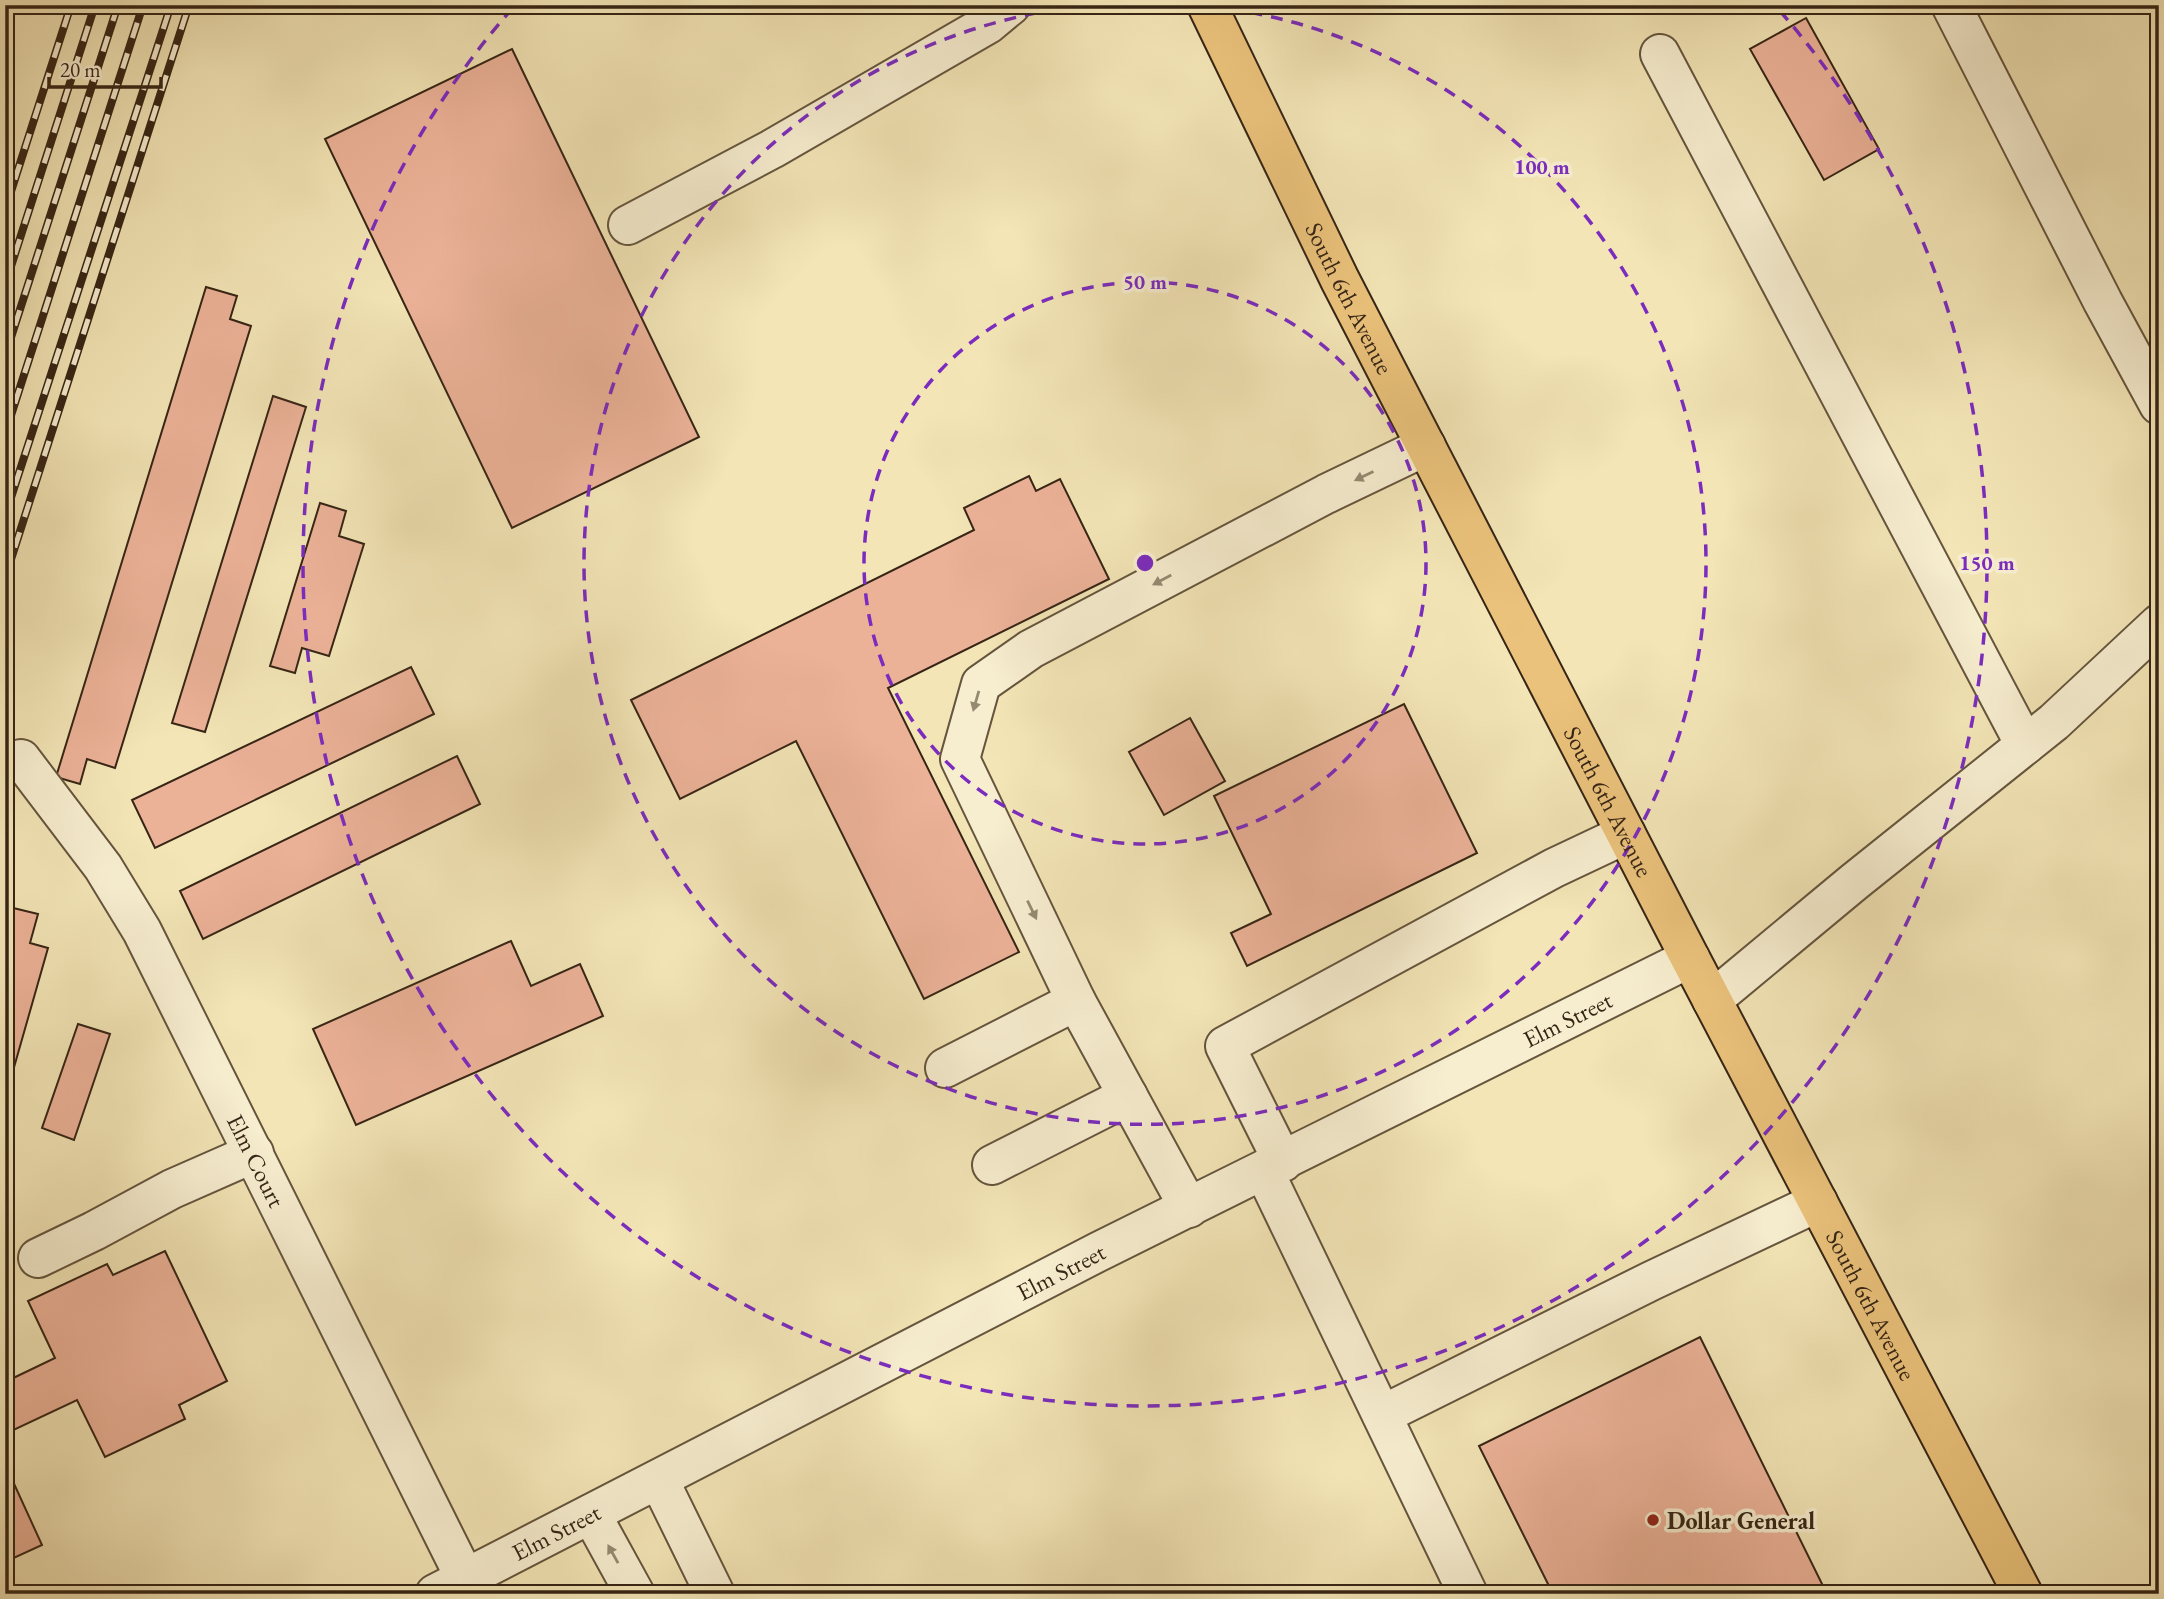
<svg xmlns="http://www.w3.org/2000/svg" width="2164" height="1599" viewBox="0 0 2164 1599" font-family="'EB Garamond',serif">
<rect width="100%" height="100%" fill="#f3e5b6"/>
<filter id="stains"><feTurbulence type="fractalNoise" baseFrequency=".00286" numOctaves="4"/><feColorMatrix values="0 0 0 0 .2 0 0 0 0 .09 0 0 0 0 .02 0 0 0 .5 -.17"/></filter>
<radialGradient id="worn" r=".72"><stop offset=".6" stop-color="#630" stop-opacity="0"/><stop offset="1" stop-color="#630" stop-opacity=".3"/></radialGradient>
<path fill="#ecb298" stroke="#362515" stroke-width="2" d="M1806,18l73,131 -55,31 -74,-131z
M512,49l187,388 -187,91 -187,-389z
M206,287l31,9 -7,23 21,7 -136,442 -28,-9 -7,25 -24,-7z
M273,396l33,11 -101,325 -33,-9z
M1029,476l7,15 24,-12 49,100 -221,109 131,264 -95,47 -128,-258 -116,58 -49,-99 343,-170 -10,-22z
M320,503l26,8 -7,25 25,8 -35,112 -27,-8 -7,25 -25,-7z
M411,667l23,47 -279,134 -23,-48z
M1404,704l73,149 -230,113 -16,-33 40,-19 -57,-118z
M1190,718l35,63 -61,34 -35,-63z
M457,756l23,48 -277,135 -23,-48z
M5,906l33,8 -8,29 18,5 -43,151z
M511,941l20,45 49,-22 23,52 -247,109 -43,-96z
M78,1024l32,10 -36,106 -32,-12z
M165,1251l62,130 -48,24 6,14 -80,38 -28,-57 -72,34v-52l50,-24 -27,-57 79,-37 6,11z
M1700,1337l127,257h-274l-74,-148z
M5,1464l37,81 -37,17z"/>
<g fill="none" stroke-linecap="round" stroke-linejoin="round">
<g stroke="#65553d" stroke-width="42">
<g id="minor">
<path d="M1951,5l152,297 56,103"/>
<path d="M1660,54l365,691"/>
<path d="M628,225l144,-76 216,-125 23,-19"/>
<path id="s1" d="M21,759l82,108 39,64 323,647"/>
<path d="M1712,1000l142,-118 200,-160 105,-98"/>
<path d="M945,1068l131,-67"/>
<path d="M1283,1162l-58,-116 329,-178 72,-34"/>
<path d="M992,1165l136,-69"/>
<path d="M1264,1171l204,423"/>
<path d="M1189,1208l-113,-207 -116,-242 21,-75 50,-35 295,-155 100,-48"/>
<path d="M38,1258l56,-27 78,-42 82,-36"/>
<path d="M1382,1415l269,-134 167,-79"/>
<path d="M659,1480l56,114"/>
<path d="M591,1514l44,80"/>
<path id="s2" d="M435,1594l665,-343 590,-293"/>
</g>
</g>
<g stroke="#362515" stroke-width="42">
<g id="major">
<path id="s3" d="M1207,5l133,275 350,678 333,636"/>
</g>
</g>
<use href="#minor" stroke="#f7eed0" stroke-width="38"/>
<use href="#major" stroke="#eac27b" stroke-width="38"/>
<g stroke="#362515" stroke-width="8">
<path id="rail" d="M5,210l66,-205
M5,285l90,-280
M5,356l113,-351
M5,434l138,-429
M5,516l166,-511
M5,578l184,-573"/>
</g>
<use href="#rail" stroke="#f7eed0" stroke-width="5" stroke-dasharray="16" stroke-linecap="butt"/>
</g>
<defs><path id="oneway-solid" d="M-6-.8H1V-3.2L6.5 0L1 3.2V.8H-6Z" transform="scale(1.75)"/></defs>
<g fill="#968a72">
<use href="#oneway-solid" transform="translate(1364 476) rotate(154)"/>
<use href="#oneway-solid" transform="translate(1162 580) rotate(152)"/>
<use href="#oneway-solid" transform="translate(976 701) rotate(106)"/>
<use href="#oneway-solid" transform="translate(1032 910) rotate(64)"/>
<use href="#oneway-solid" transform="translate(613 1554) rotate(-119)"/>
</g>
<g fill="none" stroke="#7b2cbf" stroke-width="3.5" stroke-dasharray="12 9">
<circle cx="1145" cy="563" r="281"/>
<path d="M1209 6A561 561 0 1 1 1081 6"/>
<path d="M1780 11A842 842 0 1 1 510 11"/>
</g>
<circle fill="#8f2418" stroke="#f7eed0" stroke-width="2.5" cx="1653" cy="1520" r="7"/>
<g text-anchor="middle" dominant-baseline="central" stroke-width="7" stroke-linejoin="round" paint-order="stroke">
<g font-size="24" fill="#362515" stroke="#f7eed0">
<text stroke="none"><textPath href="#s3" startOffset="326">South 6th Avenue</textPath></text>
<text stroke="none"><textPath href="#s3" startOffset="892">South 6th Avenue</textPath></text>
<text stroke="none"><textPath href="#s2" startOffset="1270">Elm Street</textPath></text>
<text stroke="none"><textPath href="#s1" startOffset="467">Elm Court</textPath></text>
<text stroke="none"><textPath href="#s2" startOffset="704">Elm Street</textPath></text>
<text stroke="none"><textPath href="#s3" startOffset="1460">South 6th Avenue</textPath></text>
<text stroke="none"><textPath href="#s2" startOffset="136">Elm Street</textPath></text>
</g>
<g font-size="24" font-weight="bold" fill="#362515" stroke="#f7eed0" text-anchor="start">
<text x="1667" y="1520">Dollar General</text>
</g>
</g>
<circle cx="1145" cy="563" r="10" fill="#7b2cbf" stroke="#f7eed0" stroke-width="3.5"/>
<g font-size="21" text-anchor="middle" font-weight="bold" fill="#7b2cbf" stroke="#f7eed0" stroke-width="7" stroke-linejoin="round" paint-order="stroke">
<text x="1542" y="174">100 m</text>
<text x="1145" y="289">50 m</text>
<text x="1987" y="570">150 m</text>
</g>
<rect width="2164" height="1599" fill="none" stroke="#f3e5b6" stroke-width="28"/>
<rect x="7" y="7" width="2150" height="1585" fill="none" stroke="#362515" stroke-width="3.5"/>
<rect x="14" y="14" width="2136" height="1571" fill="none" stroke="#362515" stroke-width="2"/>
<path d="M49 77v10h112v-10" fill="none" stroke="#362515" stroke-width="3.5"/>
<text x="60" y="77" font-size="21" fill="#362515" stroke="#f7eed0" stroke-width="5" paint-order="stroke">20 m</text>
<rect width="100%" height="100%" filter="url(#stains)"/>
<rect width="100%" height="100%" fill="url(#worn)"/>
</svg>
